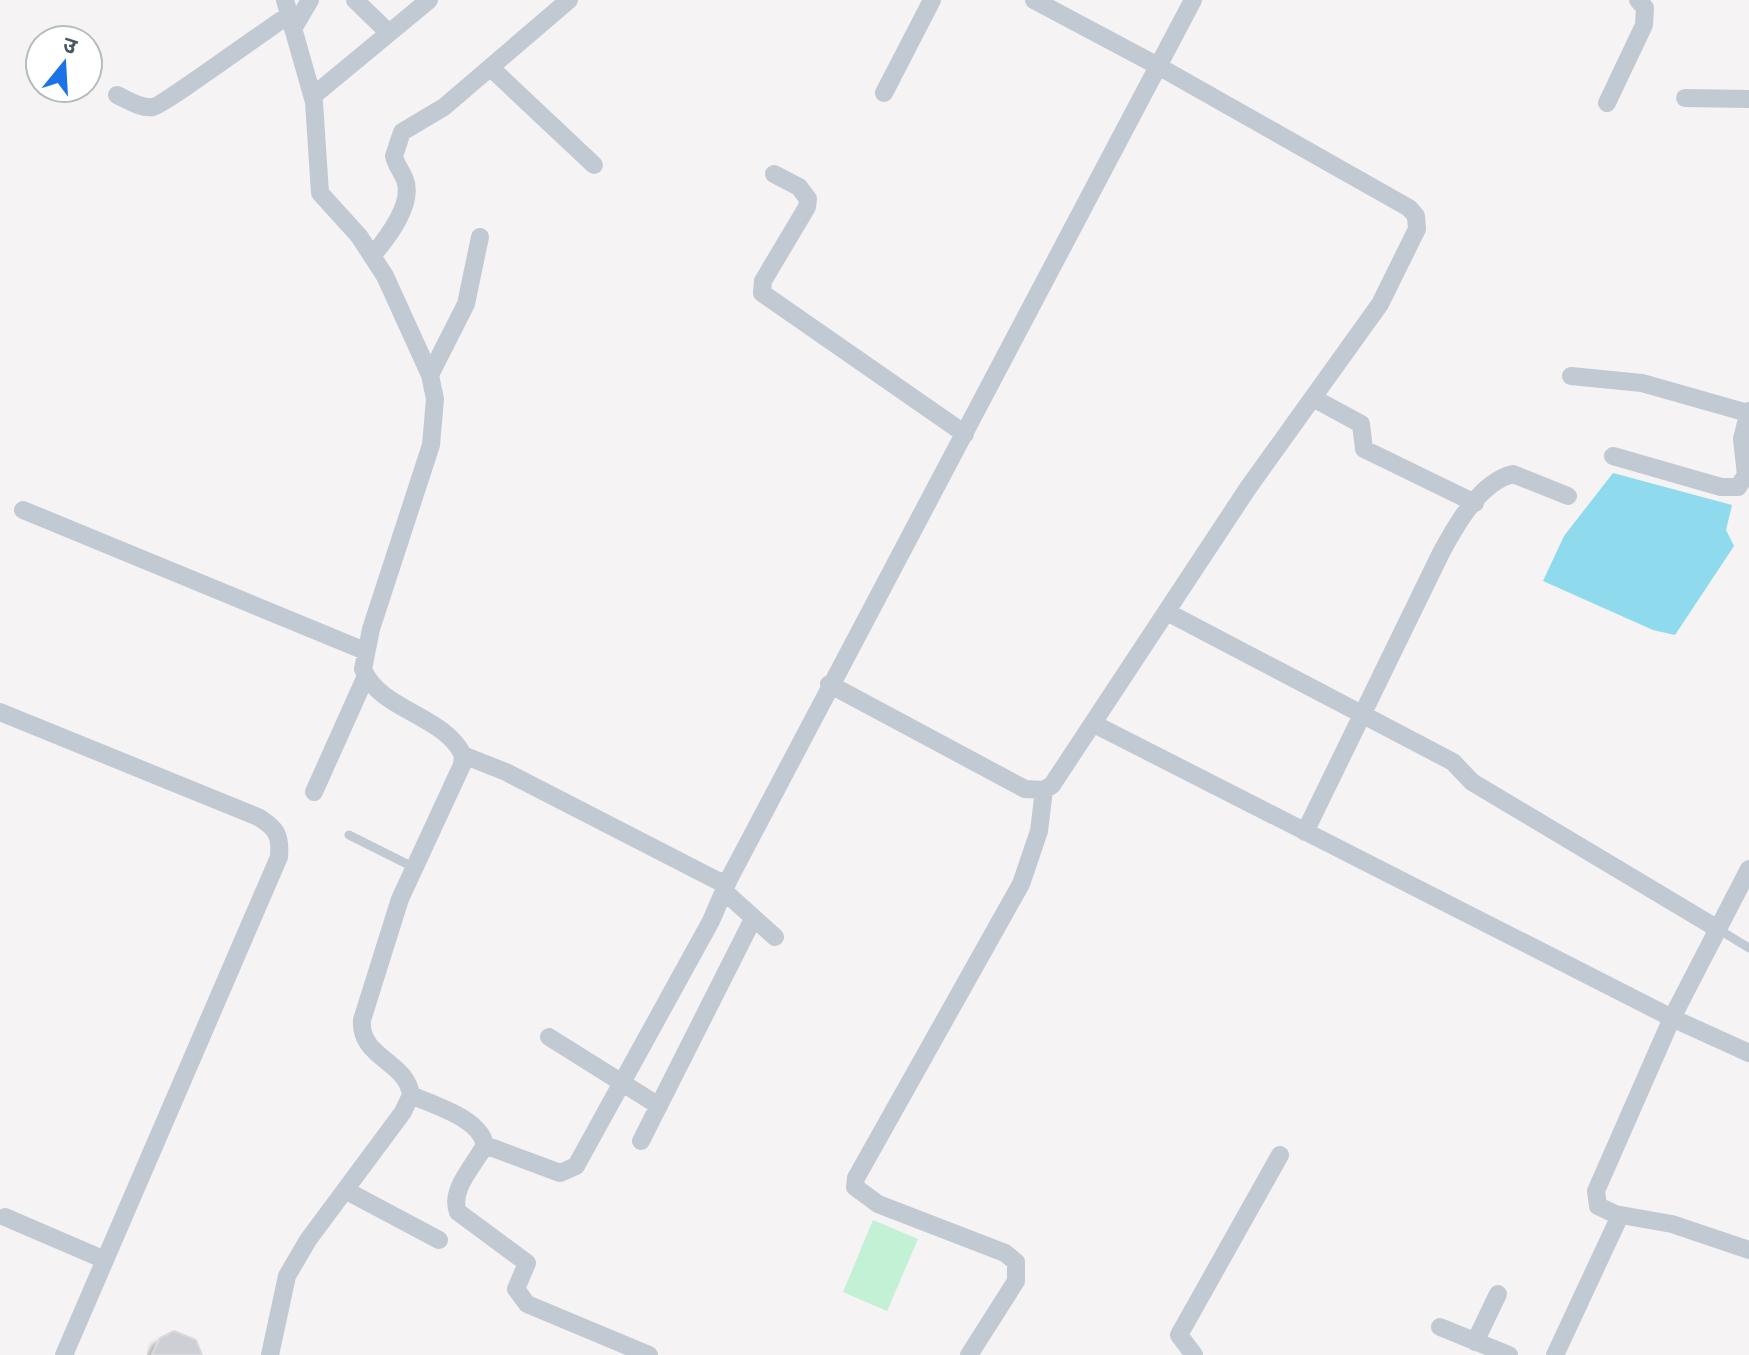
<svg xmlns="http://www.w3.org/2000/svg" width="1749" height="1355" viewBox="0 0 1749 1355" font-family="Karla,'Noto Sans Devanagari',sans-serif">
<defs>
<filter id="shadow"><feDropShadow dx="-7" dy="7" stdDeviation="2" flood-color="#0004"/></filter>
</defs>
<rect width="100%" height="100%" fill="#f5f3f3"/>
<path fill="#c3f1d5" d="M873,1220l45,19 -31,72 -44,-19z"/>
<path fill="#90daee" d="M1613,473l119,32 -6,25 8,16 -59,89 -22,-5 -110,-49 21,-45z"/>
<path fill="#cdcfd5" stroke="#d7d9de" stroke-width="2" filter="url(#shadow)" d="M174,1331l22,9 6,15h-50l8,-17z"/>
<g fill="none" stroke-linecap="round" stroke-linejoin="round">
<path stroke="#c1cad2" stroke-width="9" d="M349,835l64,32
M1718,929l31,19"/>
<path stroke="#c1cad2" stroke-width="18" d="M355,0l34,33
M293,29l17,-29
M492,69l102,96
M884,93l48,-93
M117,95c11,5 24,14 36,12 9,-1 117,-80 136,-92
M313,96l116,-96
M1685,98l64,1
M1607,103l37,-78 1,-17 -7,-8
M774,174l25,13 9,12 -1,8 -44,74 -1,12 203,141
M373,255c14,-17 41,-51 32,-75 -3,-8 -9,-15 -11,-24l8,-24 42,-25 125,-107
M430,375l36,-71 14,-67
M1571,376l71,7 106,30
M1313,398l48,26 3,25 111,54
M1613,456l108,31h17l8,-12 -4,-36 7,-28
M23,510l342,141
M1167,612l286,150 19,20 246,147
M829,684l196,105 19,1 8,-5 196,-297 132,-184 37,-75 -1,-13 -7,-8 -251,-142 -124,-66
M0,712l258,105c18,11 23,18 21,40l-215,498
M1094,724l578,294 77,35
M463,755l43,17 212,109 11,-2 464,-879
M314,792l52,-116
M1305,832l136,-279c15,-28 39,-71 72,-79l55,22
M725,892l50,45
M549,1037l110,69
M411,1095c22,10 69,23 74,50 -10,19 -36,45 -27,67l69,51 -11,26 11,15 122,51
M641,1141l110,-218
M485,1145l75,28 16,-7 135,-245 18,-42
M345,1190l94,50
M1615,1214l57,10 77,26
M5,1217l100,43
M1440,1327l69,28
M1475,1342l23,-48
M270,1355l17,-79 21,-36 95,-128 8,-17c-4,-34 -52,-37 -49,-75l38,-121 62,-134 1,-10c-19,-40 -84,-45 -100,-86l8,-40 60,-184 4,-46 -5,-24 -45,-99 -26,-40 -39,-43 -6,-91 -29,-102
M969,1355l47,-74v-19l-11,-9 -127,-49 -23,-17 1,-9 165,-294 18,-53 5,-41
M1194,1355l-15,-20 101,-180
M1555,1355l63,-135 -3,-6 -17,-8 -2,-15 76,-173 77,-149"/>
</g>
<g transform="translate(64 64) rotate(18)"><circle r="38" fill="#ffffff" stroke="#b7bbc0" stroke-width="2"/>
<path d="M0-6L14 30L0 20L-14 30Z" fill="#1a73e8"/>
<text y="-12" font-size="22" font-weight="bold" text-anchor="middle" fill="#4a5661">उ</text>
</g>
</svg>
